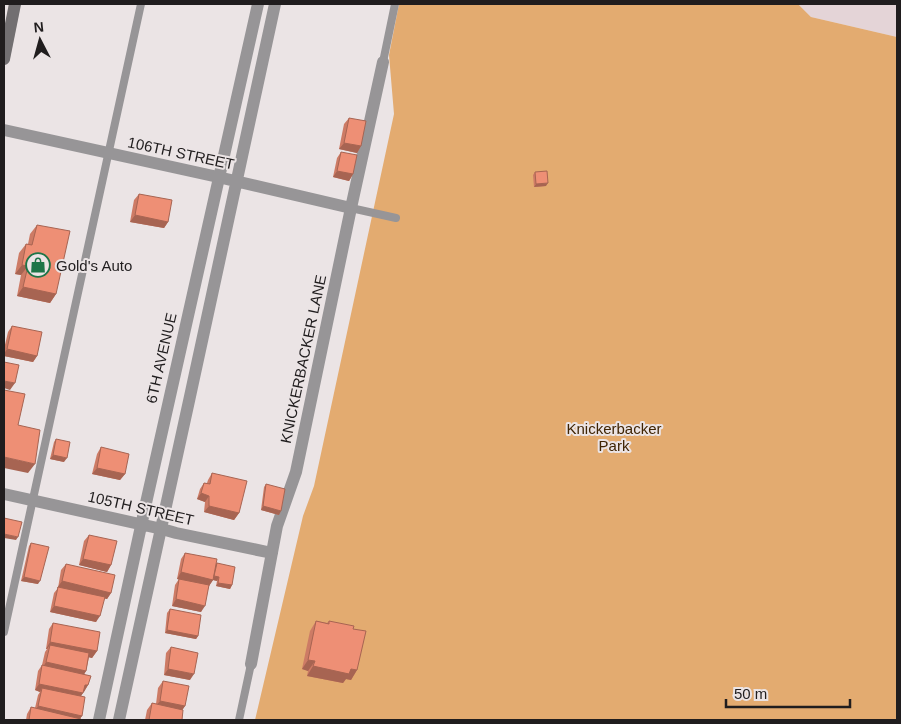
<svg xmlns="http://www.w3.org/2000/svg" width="901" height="724" viewBox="0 0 901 724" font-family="Helvetica,sans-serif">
<rect width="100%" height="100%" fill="#ebe4e5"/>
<path fill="#e4d4d7" d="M798,4h99v33l-86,-20z"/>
<path fill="#e3ab70" d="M399,4h399l13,13 86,20v683h-642l48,-204 11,-30 80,-372 -5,-59z"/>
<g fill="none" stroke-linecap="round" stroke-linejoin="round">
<path stroke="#979597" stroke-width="8" d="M383,62l12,-58
M351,208l45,10
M4,632l137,-628
M239,720l12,-56"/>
<path stroke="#979597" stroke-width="12" d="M4,130l214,47 133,31
M4,494l158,35 14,4 96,20
M251,664l26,-138 19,-54 55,-264 32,-146
M99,720l47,-217 112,-499
M119,720c54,-238 103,-478 156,-716"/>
<path stroke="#726f71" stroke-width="12" d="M4,59l11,-55"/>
</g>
<path fill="#cd7b65" d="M349,118l12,28 -4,7 -18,-4 5,-25z
M341,152l12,22 -4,7 -16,-4 4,-19z
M535,172l11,14 -12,1 -1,-12z
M139,194l29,28 -4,6 -34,-6 4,-22z
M37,225l19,69 -6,9 -33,-7 4,-21 -6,-1 4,-21 7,-9h2l2,-10z
M12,326l25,30 -4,6 -29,-6v-7l4,-17z
M56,439l8,23 -14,-3 4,-17z
M101,447l24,27 -5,6 -28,-6 5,-20z
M212,473l27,40 -5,7 -30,-8 1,-10 -8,-3 3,-10 4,-6h3l1,-3z
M266,484l13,31 -18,-5 3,-23z
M89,535l22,30 -4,7 -28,-7 5,-24z
M31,543l7,41 -17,-3 8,-35z
M185,553l32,10 15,22 -2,4 -14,-3 1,-5 -4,-1 -4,6 -8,26 -29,-6 3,-21 4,-6h-2l4,-20z
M66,564l45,29 -4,6 -3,-1 -8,24 -46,-10 4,-19 4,-5 3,-18z
M170,609l28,27 -2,3 -31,-6 2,-20z
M316,621l11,2 2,-2 24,8 4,41 -6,10 -5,-1 -3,4 -36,-7 1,-5 -6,-2 8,-38z
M53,623l44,28 -5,7 -3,-1 -3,14 -2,3 4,11 -7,11 1,20 -2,2 1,2h-55l1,-6 4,-7 4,1 3,-13 2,-3 -5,-2 3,-19 4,-6 3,-13 2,-3h-1l3,-20z
M171,647l19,33 -26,-5 2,-22z
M163,681l22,25 -3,4v10h-37l2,-10 5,-7 4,1 2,-16z"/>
<path fill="#a76452" d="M344,143l17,3 -4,7 -18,-4z
M337,171l16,3 -4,7 -16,-4z
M548,183l-2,3 -12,1 2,-3z
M135,215l33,7 -4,6 -34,-6z
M22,265l6,1 -7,9 -6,-1z
M23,287l33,7 -6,9 -33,-7z
M7,349l30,7 -4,6 -29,-6v-2z
M4,381l11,2 -5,7 -6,-2z
M53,455l14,3 -3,4 -14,-3z
M4,457l31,7 -7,9 -24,-5z
M97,468l28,6 -5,6 -28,-6z
M201,493l8,3 -4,6 -8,-3z
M209,506l30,7 -5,7 -30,-8z
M263,506l18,5 -2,4 -18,-5z
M4,534l14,3 -2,3 -12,-2z
M83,559l28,6 -4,7 -28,-7z
M181,572l32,4 6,1 -2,4 -4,-1 -4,6 -32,-7z
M24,577l16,4 -2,3 -17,-3z
M62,581l49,12 -4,6 -50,-11z
M218,583l14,2 -2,4 -14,-3z
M176,599l29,7 -4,6 -29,-6z
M54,606l46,10 -4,6 -46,-10z
M167,630l31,6 -2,3 -31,-6z
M50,642l47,9 -5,7 -43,-9 1,-4 -3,4h-1z
M308,660l7,1 -7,10 -6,-2z
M46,662l40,9 -4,7 -40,-9z
M313,666l38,3 6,1 -6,10 -5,-1 -3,4 -36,-7z
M168,669l26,5 -4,6 -26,-5z
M39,684l44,9 -4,6 -37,-11 -2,4 -5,-2z
M85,685h3l-4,7 -3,-1z
M160,701l25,5 -4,6 -26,-5z
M38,706l44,10 -3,4 -45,-7z"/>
<path fill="#ee8f75" stroke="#a76452" d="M349,118l17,3 -5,25 -17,-3z
M341,152l16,3 -4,19 -16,-3z
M547,171l1,12 -12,1 -1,-12z
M139,194l33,6 -4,22 -33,-7z
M37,225l33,6 -14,63 -33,-7 5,-21 -6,-1 4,-21 6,1z
M12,326l30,6 -5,24 -30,-7z
M4,362l15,3 -4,18 -11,-2z
M4,390l21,4 -7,31 22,5 -5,34 -31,-7z
M56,439l14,3 -3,16 -14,-3z
M101,447l28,7 -4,20 -28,-6z
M212,473l35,8 -8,32 -30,-7v-10l-8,-3 3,-10 6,1z
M266,484l19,5 -4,22 -18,-5z
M4,518l18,4 -4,15 -14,-3z
M89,535l28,6 -6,24 -28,-6z
M31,543l18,4 -9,34 -16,-4z
M185,553l32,6 -4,21 -32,-8z
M217,563l18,4 -3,18 -14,-2 1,-6 -5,-1z
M66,564l49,11 -4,18 -49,-12z
M179,579l30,6 -4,21 -29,-7z
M58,587l47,10 -5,19 -46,-10z
M170,609l31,6 -3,21 -31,-6z
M316,621l13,3v-3l25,5 -1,3 13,2 -9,39 -6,-1 -2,5 -36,-8 2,-5 -7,-1z
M53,623l47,9 -3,19 -47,-9z
M50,645l39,8 -3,18 -40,-9z
M171,647l27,6 -4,21 -26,-5z
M42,665l49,11 -3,9h-3l-2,8 -44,-9z
M163,681l26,5 -4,20 -25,-5z
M42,688l43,9 -3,19 -44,-10z
M152,703l31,7 -1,10h-33z
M31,707l50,12v1h-52z"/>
<defs>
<g id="shop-ring" transform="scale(1.25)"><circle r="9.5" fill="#ebe4e5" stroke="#1e7548" stroke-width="1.5"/><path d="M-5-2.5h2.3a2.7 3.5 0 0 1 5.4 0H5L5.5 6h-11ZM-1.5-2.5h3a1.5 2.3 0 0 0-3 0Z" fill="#1e7548"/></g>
</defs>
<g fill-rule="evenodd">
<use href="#shop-ring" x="38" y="265"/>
</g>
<g text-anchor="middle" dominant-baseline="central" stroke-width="4" stroke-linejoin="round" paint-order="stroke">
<g font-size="15" fill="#201d1e" stroke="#ebe4e5">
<text transform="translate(181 153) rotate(12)">106TH STREET</text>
<text transform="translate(161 358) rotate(-77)">6TH AVENUE</text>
<text transform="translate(303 359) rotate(-78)">KNICKERBACKER LANE</text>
<text transform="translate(141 508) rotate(13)">105TH STREET</text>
</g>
<g font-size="15" fill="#201d1e" stroke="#ebe4e5" text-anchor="start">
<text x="56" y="265">Gold's Auto</text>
</g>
<g font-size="15" fill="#3f2403" stroke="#ebe4e5">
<text x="614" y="428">Knickerbacker<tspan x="614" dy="17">Park</tspan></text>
</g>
</g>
<rect width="901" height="724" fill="none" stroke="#201d1e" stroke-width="10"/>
<g transform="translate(40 40) rotate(354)" stroke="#ebe4e5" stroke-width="4" paint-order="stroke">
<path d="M0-4L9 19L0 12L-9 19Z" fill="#201d1e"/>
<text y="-8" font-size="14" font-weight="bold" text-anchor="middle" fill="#201d1e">N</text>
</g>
<path d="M726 699v8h124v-8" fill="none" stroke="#201d1e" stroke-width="2.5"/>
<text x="734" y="699" font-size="15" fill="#201d1e" stroke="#ebe4e5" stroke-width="4" paint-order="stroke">50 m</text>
</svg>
